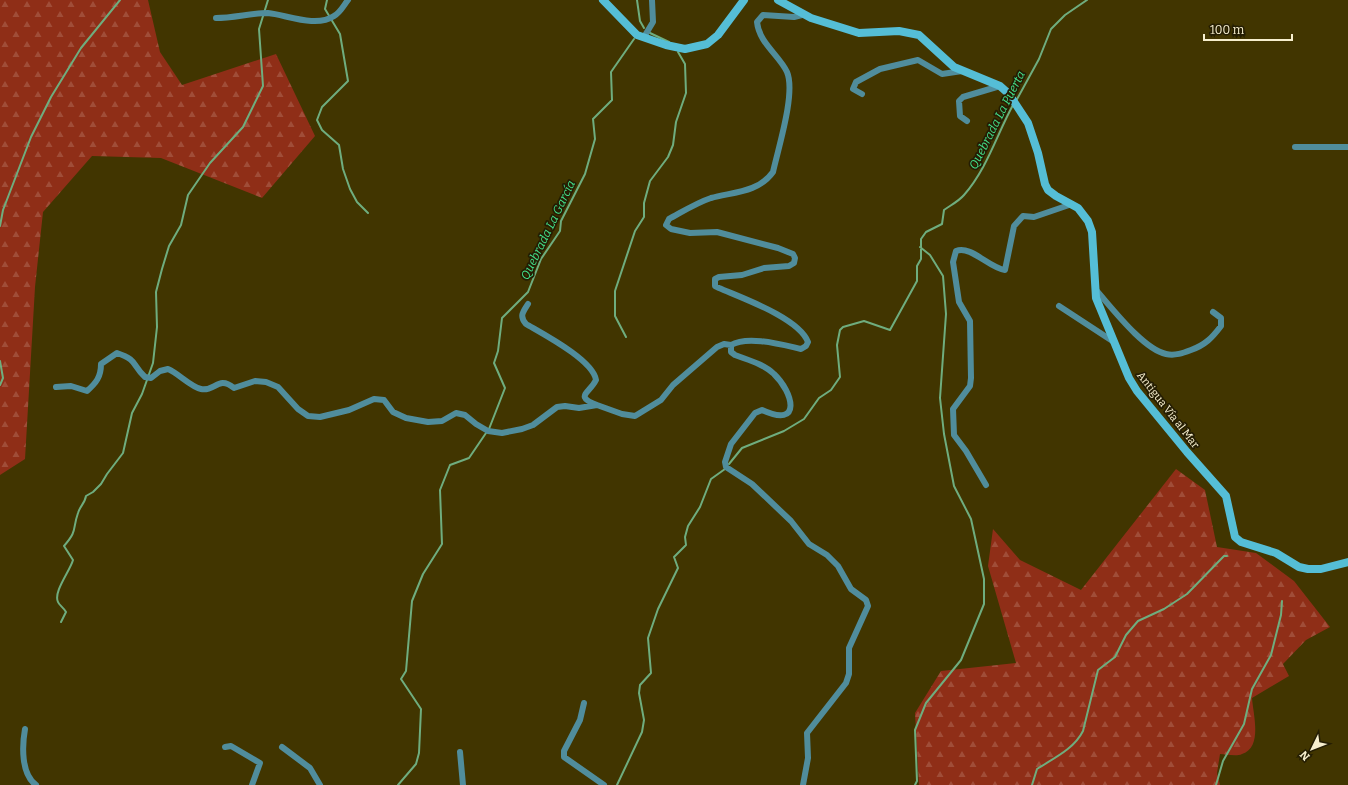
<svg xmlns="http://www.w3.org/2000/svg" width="1348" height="785" viewBox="0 0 1348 785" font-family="Bitter,serif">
<defs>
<pattern id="forest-firs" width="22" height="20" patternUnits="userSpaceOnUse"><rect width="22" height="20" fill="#8f2e17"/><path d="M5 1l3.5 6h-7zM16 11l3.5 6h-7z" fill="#a04d38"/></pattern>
</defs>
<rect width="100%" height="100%" fill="#413500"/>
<path fill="url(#forest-firs)" d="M0,0h148l12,52 22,33 94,-31 39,82 -53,62 -101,-40 -69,-2 -49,56 -8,75 -10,172 -25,16z
M1176,469l29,21 12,57 39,6 38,28 36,46 -24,13 -23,24 6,12 -37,22c1,16 11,49 -10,56 -6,3 -16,0 -22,0l-3,19 3,12h-301l-4,-72 26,-42 75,-8 -28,-97 5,-37 27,31 61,30z"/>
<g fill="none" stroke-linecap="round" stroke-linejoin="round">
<path stroke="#6fad7e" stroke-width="2" d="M327,0l-2,9 15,25 8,47 -26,26 -5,13 5,10 17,15 4,24 7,20 7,13 11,11
M637,0l3,21 4,7
M650,33l19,9
M1016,101l23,-42 12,-30 14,-14 22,-15
M0,226l3,-16 28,-73 20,-40 30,-49 39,-48
M626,337l-11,-21v-25l20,-60 9,-14v-14l6,-22 18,-24 5,-12 3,-23 10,-29 -1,-29 -7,-12
M0,361l3,17 -3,7
M489,429l16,-41 -11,-25 4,-12 4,-33 26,-26 13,-33 19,-28 1,-10 24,-47 10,-35 -2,-20 19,-19 -1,-28 23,-33
M729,464l13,-16 42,-17 20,-12 15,-21 12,-8 9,-13 -3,-32 3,-15 3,-3 21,-6 26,9 27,-49v-15l4,-7v-20l5,-7 16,-8 2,-14c7,-5 15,-9 20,-15 23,-26 33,-61 49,-90
M61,622l5,-10c-2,-4 -7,-7 -8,-10 -5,-10 12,-31 15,-42l-9,-14c14,-16 8,-16 14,-33 2,-7 7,-10 8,-17l7,-4 8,-8 6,-10 16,-21 9,-40 10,-19 11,-31 4,-36 -1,-35 6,-23 7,-23 12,-21 7,-30 22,-32 33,-36 20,-41 -4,-57 9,-29
M398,785l18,-21 3,-11 2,-44 -20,-30 5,-8 6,-70 11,-27 19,-30 -2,-54 10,-25 19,-7 17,-25
M617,785l25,-53 2,-12 -5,-27 1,-8 11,-12 -3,-35 10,-29 20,-41 -4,-11 12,-12 -1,-8 3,-11 12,-19 11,-28 14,-10
M915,785l2,-4 -2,-51 11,-27 35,-43 23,-56v-25l-13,-60 -17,-33 -10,-52 -4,-36 6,-84 -3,-38 -13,-21 -10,-8
M1032,785l5,-16c17,-11 37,-20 46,-38l15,-61 17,-13 11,-22 12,-14 26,-12 23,-15 37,-38h3
M1216,785l7,-24 21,-37 8,-35 19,-34 10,-40 1,-14"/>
<path stroke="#508d9c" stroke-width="6" d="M802,15l-8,2 -31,-2 -6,7c2,21 22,33 30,50 9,21 -9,77 -14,100 -15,21 -41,20 -62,26 -15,5 -29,14 -42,21l-3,6 5,4 19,4 27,-1 61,16 15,6 2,4 -1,5 -5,3 -25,2 -22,7 -23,2 -4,2v7l4,2c23,10 80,30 89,54l-2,4 -5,3c-18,-4 -53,-14 -70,-4v7l4,3c13,5 29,9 39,19 19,18 29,55 -12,36l-7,3 -24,31 -6,18 1,5 26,17 39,37 18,23 18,11 11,11 13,23 15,11 2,6 -19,42v26l-3,9 -39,50 1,25 -5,27
M216,18c17,0 36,-5 52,-5 19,2 48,15 66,3 6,-3 10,-11 14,-16
M644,37l9,-15 -1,-22
M862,94l-9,-5 3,-7 24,-13 38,-9 24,14 20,-3
M967,121l-7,-5 -1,-15 4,-4 37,-11
M1295,147h53
M1096,290c16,18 47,59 70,64 9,2 17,-1 25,-4 14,-5 21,-12 30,-24v-8l-8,-6
M528,304c-5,8 -9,12 -2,20 17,10 67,36 70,56 -7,14 -22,16 1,25
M1059,306l55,36
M56,387l15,-1 16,5c9,-8 14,-14 14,-27l16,-11c21,7 15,12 28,24l6,1 9,-7 8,-2c10,4 23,18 33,20 14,3 17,-14 33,-1l21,-7 11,1 12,5 20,22 10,7 12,1 29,-7 25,-11 10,1 9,12 13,6 22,4 14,-1 14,-8 9,2 11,9 12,7 14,2 20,-4 11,-4 24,-18 8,-1 14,2 18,-3 25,9 13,2 26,-16 12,-15 44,-38 7,-3 7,1
M986,485l-20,-34 -12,-16 -1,-26 17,-23 1,-8 -1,-57 -11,-19 -6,-40 3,-11c15,-6 33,17 49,19l9,-44 9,-10 11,1 38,-13
M584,703l-4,17 -16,31v6l40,28
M25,729c-3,17 -4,45 11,56
M225,747l6,-1 29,17 -8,22
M282,747l28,21 10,17
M460,752l3,33"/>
<path stroke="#55bed6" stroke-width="8" d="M603,0l34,35 29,10 19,4 22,-5 11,-9 26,-35
M778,0l33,18 48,15 40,-2 20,4 35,32 46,19 9,8 19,29 10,30 7,31 3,6 8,6 22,12 10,13 4,11 4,66 33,80 8,13 50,61 39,44 9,41 6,5 35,11 23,14 9,2h13l27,-7"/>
</g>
<g text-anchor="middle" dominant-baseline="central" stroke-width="3.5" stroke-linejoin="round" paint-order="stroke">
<g font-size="11" fill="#f7efce" stroke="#241d03">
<text transform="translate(1168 410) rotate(52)">Antigua Vía al Mar</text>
</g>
<g font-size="12" font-style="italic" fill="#43e28b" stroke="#241d03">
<text transform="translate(997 120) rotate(-63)">Quebrada La Puerta</text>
<text transform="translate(548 230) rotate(-64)">Quebrada La García</text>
</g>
</g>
<g transform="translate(1312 749) rotate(227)" stroke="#241d03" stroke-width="3" paint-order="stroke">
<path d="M0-3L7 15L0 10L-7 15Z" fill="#f7efce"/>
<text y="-6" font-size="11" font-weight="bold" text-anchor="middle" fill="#f7efce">N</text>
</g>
<path d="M1204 34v6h88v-6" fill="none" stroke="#f7efce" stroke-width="2"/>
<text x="1210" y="34" font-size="12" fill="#f7efce" stroke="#241d03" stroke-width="3" paint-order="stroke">100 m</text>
</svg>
